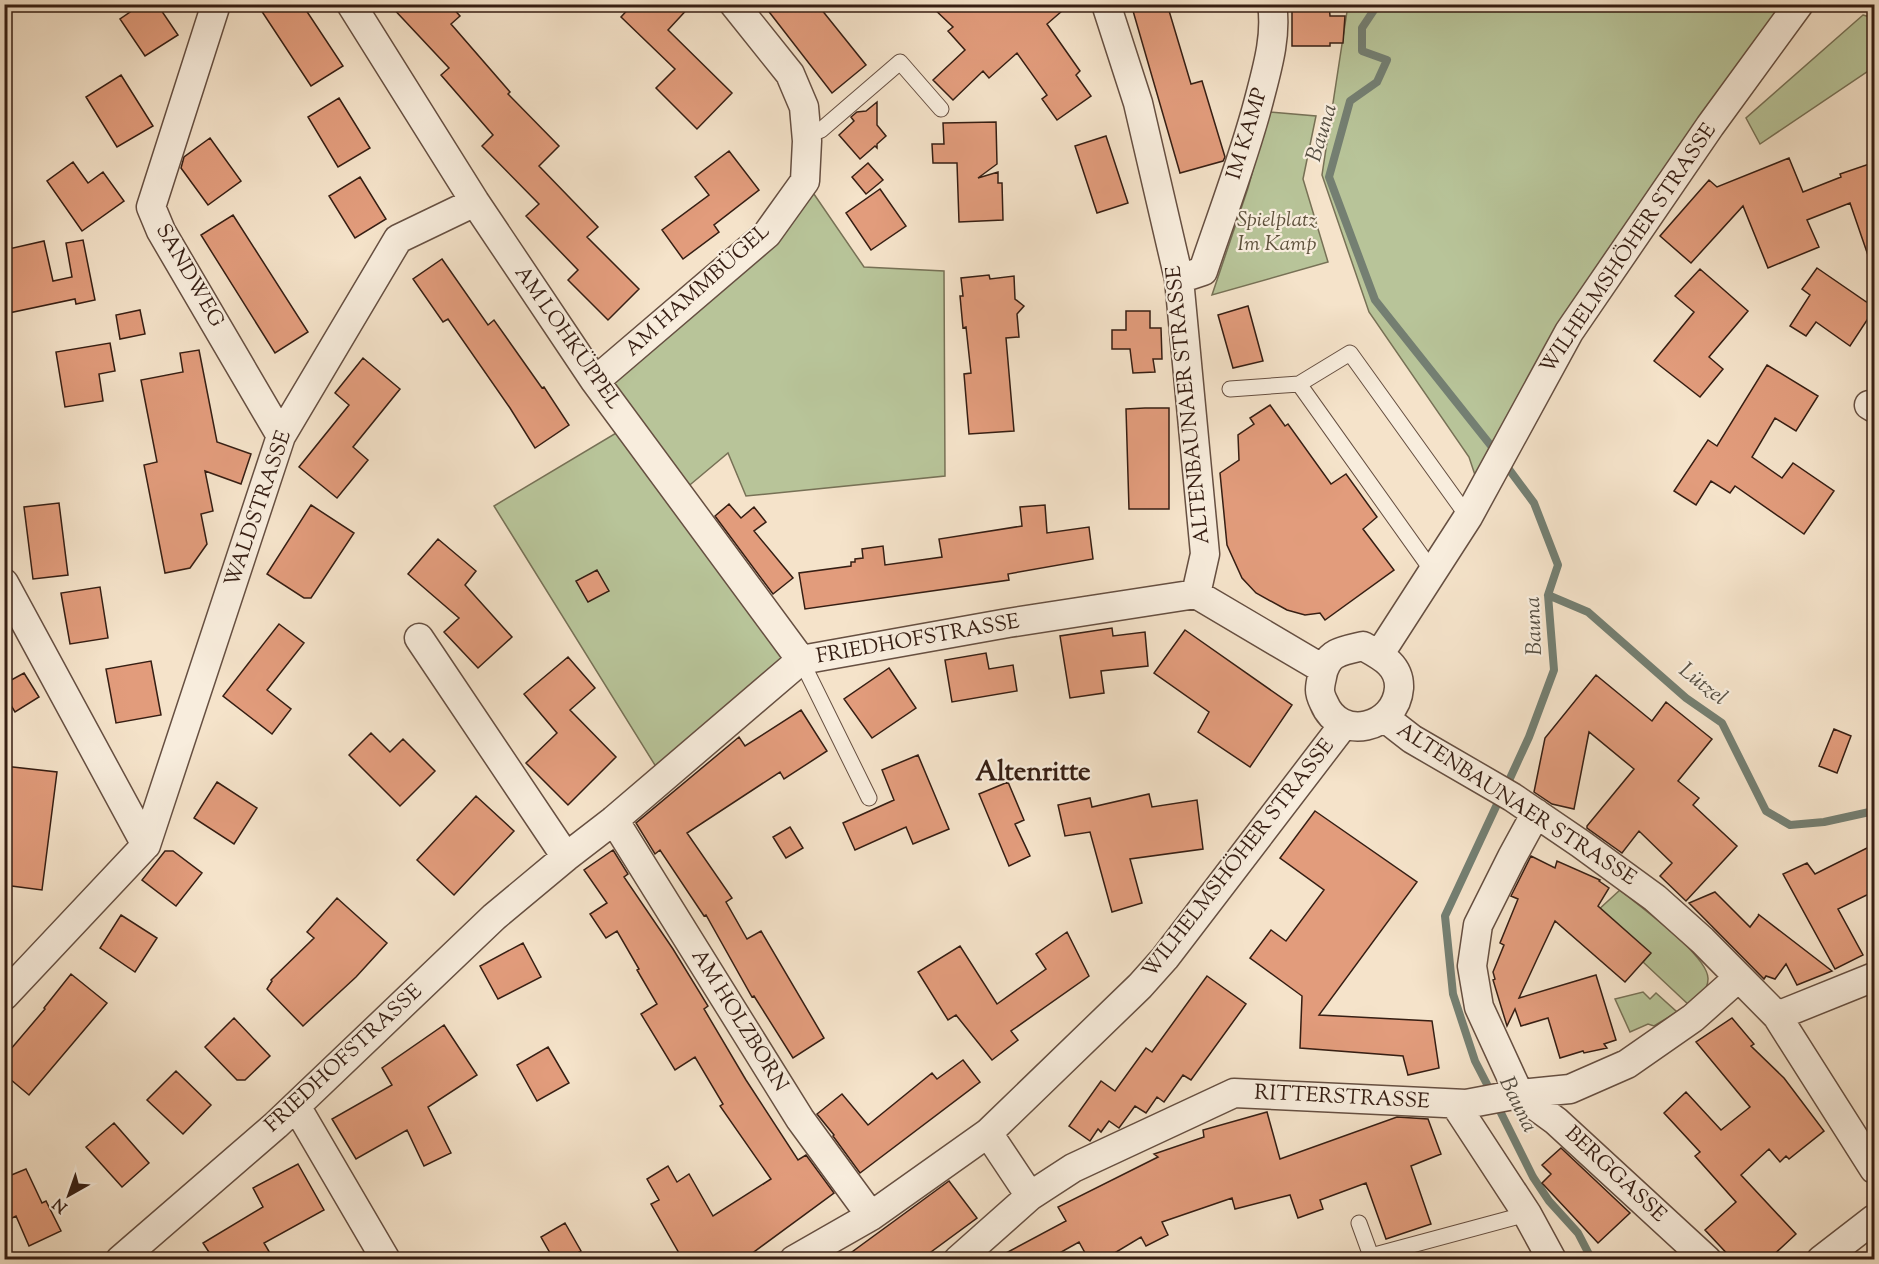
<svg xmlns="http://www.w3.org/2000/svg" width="1879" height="1264" viewBox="0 0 1879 1264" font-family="'Sorts Mill Goudy',serif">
<rect width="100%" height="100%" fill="#f5e3ca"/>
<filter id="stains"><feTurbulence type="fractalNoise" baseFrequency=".00333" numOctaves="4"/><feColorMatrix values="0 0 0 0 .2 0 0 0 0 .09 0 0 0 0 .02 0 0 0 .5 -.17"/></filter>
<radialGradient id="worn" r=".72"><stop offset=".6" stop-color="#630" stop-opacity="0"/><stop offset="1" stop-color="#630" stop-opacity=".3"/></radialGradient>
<path fill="#b8c499" stroke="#777156" stroke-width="1.5" d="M1348,5h451l-89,121 -229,367 -12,-36 -100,-145 -47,-137z
M1863,15l11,3v49l-114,77 -14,-26z
M1269,112l47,4 -13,63 25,83 -116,33 36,-107z
M805,181l59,86 80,4 1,205 -199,20 -18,-43 -49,41 122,166 -138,118 -169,-272 134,-80 -33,-45z
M1620,890c19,16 89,66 88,89 0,11 -10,20 -18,27l-47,-44 7,-9 -54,-41z
M1643,992l7,7 6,-6 21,19 -23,14 -6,-2 -18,8 -15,-33z"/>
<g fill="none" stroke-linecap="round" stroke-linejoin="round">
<path stroke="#747f72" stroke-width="8" d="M1378,4l-16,24v23l25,9 -10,22 -27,19 -21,76 46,123 121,152
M1505,464l29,39 24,62 -10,30 6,75 -25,67 -23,50
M1548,595l40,17 98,86 36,25 44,88 24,14 34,-3 50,-11
M1491,1092l-16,-31 -22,-67 -8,-78 55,-118
M1496,1103l37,74 16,24 29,32 14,27"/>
</g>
<path fill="#e29c7c" stroke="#361e13" stroke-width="1.5" d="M142,4h15l21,31 -33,21 -25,-37z
M257,4h45l41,62 -32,20z
M389,4h60l11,12 -9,8 59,68 -2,2 51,52 -20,20 59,61 -11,10 52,52 -31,31 -40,-40 10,-10 -52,-54 13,-12 -57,-58 11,-11 -52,-60 8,-7z
M633,4h59l-24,26 64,63 -35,36 -41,-41 19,-19 -54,-52z
M763,4h54l49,61 -34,28z
M929,4h141l-23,20 33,47 -4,4 15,21 -34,24 -15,-21 5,-4 -30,-42 -28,25 -6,-7 -30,29 -20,-20 32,-30 -17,-19 5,-4z
M1131,4h36l24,80 11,-3 23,76 -2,4 -43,12z
M1292,4h37l1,12h15l-2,27h-13v3h-38z
M121,75l32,51 -36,21 -31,-50z
M339,98l31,50 -32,19 -30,-50z
M877,102v23l9,11 -9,8v4l-2,-2 -15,13 -21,-24 15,-14 -3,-4 6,-5 9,-1z
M996,122l1,42 -19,14 20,-6v11h4l1,37 -44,2 -2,-59h-24l-1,-19h12l-1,-21z
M1106,136l22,67 -31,10 -22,-67z
M210,138l31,43 -33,24 -27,-37 3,-11z
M729,151l30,39 -45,35 5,7 -36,27 -21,-29 47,-35 -14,-18z
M1789,158l14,34 38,-15 -1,-3 35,-12v102h-4l-21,-61 -43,17 12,27 -51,21 -25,-62 -52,57 -31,-27 49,-56 8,7z
M73,162l15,21 15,-11 21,29 -42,30 -35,-50z
M868,163l15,17 -17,14 -14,-17z
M360,177l26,42 -31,19 -26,-42z
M880,189l26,37 -35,24 -25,-37z
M233,215l75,117 -33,21 -74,-118z
M83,240l12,60 -19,4 -1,-5 -71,15v-64l40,-9 9,40 19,-4 -6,-34z
M442,259l46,66 6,-5 48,68 2,-1 25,38 -34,23 -25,-40 -62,-89 -5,3 -30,-43z
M1817,268l58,40 -25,38 -34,-24 -10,14 -16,-10 20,-31 -8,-6z
M1700,269l48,42 -39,46 14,12 -23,28 -46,-36 40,-49 -19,-16z
M989,275l1,4 24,-3 1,23 9,7 -7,8 2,23 -13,1 8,93 -45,3 -5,-60 7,-1 -5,-46 -3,1 -3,-32h3l-2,-18z
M1248,306l15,55 -30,7 -15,-53z
M140,310l5,24 -25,5 -4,-24z
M1126,311h24v17h11l1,31h-9l2,13 -22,1 -3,-24h-18v-19h14z
M110,343l5,28 -16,3 4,27 -38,6 -9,-55z
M199,350l18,92 34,12 -10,30 -36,-13 8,40 -12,3 6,30 -17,24 -25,5 -21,-108 13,-3 -16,-82 42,-8 -3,-19z
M363,358l37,31 -47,58 15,13 -31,38 -38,-31 50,-62 -14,-12z
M1767,365l51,31 -22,35 -21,-13 -23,39 30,21 11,-15 41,28 -30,43 -69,-48 -5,7 -19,-12 -15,24 -22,-14 34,-51 9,6z
M1270,405l15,21 3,-2 43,60 15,-10 31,43 -14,12 31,41 -69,50 -5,-7 -15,2 -18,-5 -31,-17 -14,-15 -15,-33 -7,-72 19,-13 -1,-25 16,-11 -4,-6z
M1145,408h24v101h-40l-3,-100z
M59,503l9,72 -35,4 -9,-72z
M729,504l12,14 13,-11 12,15 -12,9 39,47 -20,16 -58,-78z
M311,505l43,28 -43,65h-7l-37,-24z
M1045,505l2,28 42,-6 4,32 -85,15 1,6 -204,29 -6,-36 52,-7v-4h4v-3l8,-1 -1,-9 21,-3 2,19 57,-8 -3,-18 83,-13 -2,-19z
M438,539l38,32 -11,14 47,52 -34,31 -34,-36 15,-14 -51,-44z
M597,570l12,21 -21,11 -12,-21z
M100,587l8,51 -38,6 -9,-51z
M279,624l25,19 -37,47 24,19 -19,25 -49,-38z
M1112,628l1,8 32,-4 3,34 -47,5 3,22 -34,5 -10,-62z
M1185,630l107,75 -42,62 -52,-35 11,-20 -55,-39z
M986,653l3,16 24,-4 4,26 -65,11 -7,-42z
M568,657l27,31 -25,22 46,47 -48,48 -42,-42 31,-30 -33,-39z
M151,661l10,54 -45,8 -10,-54z
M889,668l27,40 -44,30 -28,-39z
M24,673l15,24 -24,15 -11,-18v-10z
M1596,675l56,46 14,-19 46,37 -34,42 21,17 -6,7 44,41 -51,55 -26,-25 12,-13 -33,-32 -17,22 -35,-25v-2l47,-57 -45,-37 -15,77 -22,-5 -18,-12 11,-54z
M801,710l26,41 -43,28 -4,-7 -93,61 45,65 -6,4 21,37 14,-8 63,107 -31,20 -39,-62 -2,1 -46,-82 -2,1 -44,-66 -5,4 -19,-31 103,-86 6,9z
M1834,729l17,7 -14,37 -18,-7z
M371,733l19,19 13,-13 32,32 -35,35 -51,-51z
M918,755l31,74 -36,15 -7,-17 -51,23 -12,-27 51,-23 -12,-30z
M4,766l53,6 -15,118 -38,-5z
M217,782l40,26 -23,36 -40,-26z
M1008,782l16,38 -9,4 15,32 -21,10 -30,-72z
M1149,794l3,13 45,-7 6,49 -73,10 12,44 -30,9 -22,-80 -25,4 -7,-31 32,-7 2,9z
M476,796l38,35 -60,64 -37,-35z
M1315,811l102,71 -98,133 113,6 7,47 -31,7 -5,-19 -103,-8 2,-52 -52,-38 21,-28 15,11 38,-51 -44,-32z
M790,827l13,21 -17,10 -13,-21z
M1875,844v47l-37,18 25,46 -28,14 -52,-95 24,-11 8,11z
M613,850l15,24 -4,3 49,72 35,57 -4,3 42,71 52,80 8,-5 28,38 -91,67h-60l-32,-56 8,-4 -12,-21 21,-13 9,16 12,-8 24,42 58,-37 -51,-73 3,-2 -28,-47 -20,13 -34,-56 16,-10 -20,-34 2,-1 -22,-38 -11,7 -16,-24 17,-11 -23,-33z
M165,851h8l29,22 -26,33 -34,-26z
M1531,856l24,12 2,-7 43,19 -1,1 10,7 -11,18 53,47 -26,29 -70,-61 -17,36 -19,41 77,-23 20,65 -12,4 3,4 -23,5 -1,-2 -23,7 -12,-40 -27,8 -6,-17 -8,17 -14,-46 2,-1 -2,-7 11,-27 -4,-2 18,-44 -7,-3z
M1715,892l35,35 9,-12 -1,-1 74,57 -35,14 -11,-21 -11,15 -9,-3 -2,3 -75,-76z
M337,898l50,45 -31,34 -53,49 -36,-37 5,-8 -1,-1 43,-42 -7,-6z
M121,915l36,23 -22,34 -35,-24z
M1067,932l22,44 -78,55 7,9 -26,20 -36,-45 -8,5 -30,-48 42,-26 37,58 49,-35 -10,-15z
M523,943l18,34 -43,22 -18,-33z
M71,974l36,29 -78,92 -25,-21v-17l41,-48 -1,-1z
M1207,976l39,28 -55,76 -8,-5 -19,27 -7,-5 -11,16 -11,-7 -16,22 -10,-7 -8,11 -3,-3 -8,12 -21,-15 32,-45 14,10 31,-43 6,4z
M234,1018l36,38 -25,24h-8l-32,-33z
M1732,1018l22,26 -3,2 33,32 40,53 -35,28 -3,-3 -6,6 -11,-13 -28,26 55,59 -28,26h-35l-28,-30 31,-28 -41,-46 5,-4 -36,-39 22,-21 35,38 29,-23 -54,-65z
M444,1025l33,50 -49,32 23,46 -27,13 -17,-36 -51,29 -24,-40 60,-34 -10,-17z
M548,1047l21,36 -32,18 -20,-36z
M963,1060l17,22 -120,91 -27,-37 1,-1 -17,-21 25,-20 26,31 64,-52 5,6z
M176,1071l35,34 -28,29 -36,-34z
M1267,1112l13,47 117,-42 31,2 13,35 -30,12 20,58 -45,15 -20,-56 -46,17 3,9 -25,9 -8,-23 -55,14 -3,-11 -70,24 6,13 -22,11 -5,-9 -38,23h-14l-10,-18 -32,18h-54l73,-39 -8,-14 100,-50 -4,-3 50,-17 -1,-7z
M114,1123l35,40 -27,24 -36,-40z
M1561,1148l69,65 -32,30 -56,-60 9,-9 -9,-9z
M298,1164l26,46 -60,33 10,17h-60l-11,-17 60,-36 -10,-19z
M26,1169l16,34 4,-2 15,30 -32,15 -13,-30 -12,6v-44z
M949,1181l28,37 -57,42h-79z
M565,1223l16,28 -15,9h-12l-13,-23z"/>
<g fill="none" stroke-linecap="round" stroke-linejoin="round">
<g stroke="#664f41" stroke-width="17">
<path id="lane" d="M806,136l15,-6 79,-68 41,47
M1230,389l69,-5
M1433,572l-134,-188 51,-31 118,164
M801,660l68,138
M1359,1223l12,33 156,-42"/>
</g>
<g stroke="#664f41" stroke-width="31">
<path id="street" d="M216,4l-65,203 10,24 120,205
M351,4l124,198 120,179 206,279
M1106,4l32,99 41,176 26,275 -9,40
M1179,279l24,-8c19,-57 41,-113 56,-171 8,-31 18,-64 13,-96
M595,381l172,-147 38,-53 2,-40 -3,-34 -14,-33 -56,-70
M1869,405l5,3
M4,583l142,262
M1196,594l127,75
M419,638l147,219
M1363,646c18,10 37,19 36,42 -3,41 -59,54 -75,15 -2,-4 -4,-8 -4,-13 0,-4 1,-9 2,-13 1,-8 6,-19 14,-23 7,-4 19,-6 27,-8z
M1379,655l89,-138 101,-185 141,-206 89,-122
M1385,718l27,21 100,58 69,47 74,54 47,42 75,76 97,153
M1536,813l-24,44 -34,68 -6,41 7,41 40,87 37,27 151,139
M614,820l186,299 71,97
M4,996l142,-151 135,-409 117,-197 77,-37
M1777,1016l97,-39
M1455,1104l72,110 25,46
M296,1106l90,154
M988,1133l42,63
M120,1260l156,-135 218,-208 72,-60 48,-37 187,-160 207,-37 188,-29
M794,1260l77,-44 117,-83 152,-147 25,-28 179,-234
M958,1260l72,-64 43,-28 161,-75 232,11 53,-10 51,-5 57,-25 66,-46 45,-40
M1821,1260l53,-41"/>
</g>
<use href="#lane" stroke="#f8eddd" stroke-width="15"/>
<use href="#street" stroke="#f8eddd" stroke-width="28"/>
</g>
<g text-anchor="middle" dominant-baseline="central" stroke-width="4.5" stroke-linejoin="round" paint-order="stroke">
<g font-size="21" fill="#361e13" stroke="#f8eddd">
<text transform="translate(1248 134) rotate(-73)">IM KAMP</text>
<text transform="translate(1629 249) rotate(-56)">WILHELMSHÖHER STRASSE</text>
<text transform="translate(189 276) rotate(60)">SANDWEG</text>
<text transform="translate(698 291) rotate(-42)">AM HAMMBÜGEL</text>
<text transform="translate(567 338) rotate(55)">AM LOHKÜPPEL</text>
<text transform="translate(1189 405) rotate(-96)">ALTENBAUNAER STRASSE</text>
<text transform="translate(259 509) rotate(-71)">WALDSTRASSE</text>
<text transform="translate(918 640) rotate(-10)">FRIEDHOFSTRASSE</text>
<text transform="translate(1516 805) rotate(33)">ALTENBAUNAER STRASSE</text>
<text transform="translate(1239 859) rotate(-52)">WILHELMSHÖHER STRASSE</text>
<text transform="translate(739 1021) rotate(58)">AM HOLZBORN</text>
<text transform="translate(344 1059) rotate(-43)">FRIEDHOFSTRASSE</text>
<text transform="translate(1342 1098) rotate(3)">RITTERSTRASSE</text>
<text transform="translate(1615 1175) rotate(43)">BERGGASSE</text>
</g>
<g font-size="21" font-style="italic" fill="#5d503b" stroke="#f8eddd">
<text x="1277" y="221">Spielplatz<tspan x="1277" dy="24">Im Kamp</tspan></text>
</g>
<g font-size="22" font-style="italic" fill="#554e42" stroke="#f8eddd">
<text transform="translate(1323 133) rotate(-73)">Bauna</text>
<text transform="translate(1535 626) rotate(-92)">Bauna</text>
<text transform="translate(1702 685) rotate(38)">Lützel</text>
<text transform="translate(1517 1105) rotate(64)">Bauna</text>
</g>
<g font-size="27" font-weight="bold" fill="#361e13" stroke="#f8eddd">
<text x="1033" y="773">Altenritte</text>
</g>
</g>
<rect width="1879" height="1264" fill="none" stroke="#f5e3ca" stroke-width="24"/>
<rect x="6" y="6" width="1867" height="1252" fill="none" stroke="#361e13" stroke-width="3"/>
<rect x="12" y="12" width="1855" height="1240" fill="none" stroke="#361e13" stroke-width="1.5"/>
<g transform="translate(69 1195) rotate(220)" stroke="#f8eddd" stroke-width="4.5" paint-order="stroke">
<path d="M0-4.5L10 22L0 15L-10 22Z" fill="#361e13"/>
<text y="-9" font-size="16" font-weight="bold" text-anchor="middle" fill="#361e13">N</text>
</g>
<rect width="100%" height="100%" filter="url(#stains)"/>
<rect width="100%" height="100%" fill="url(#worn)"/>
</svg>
